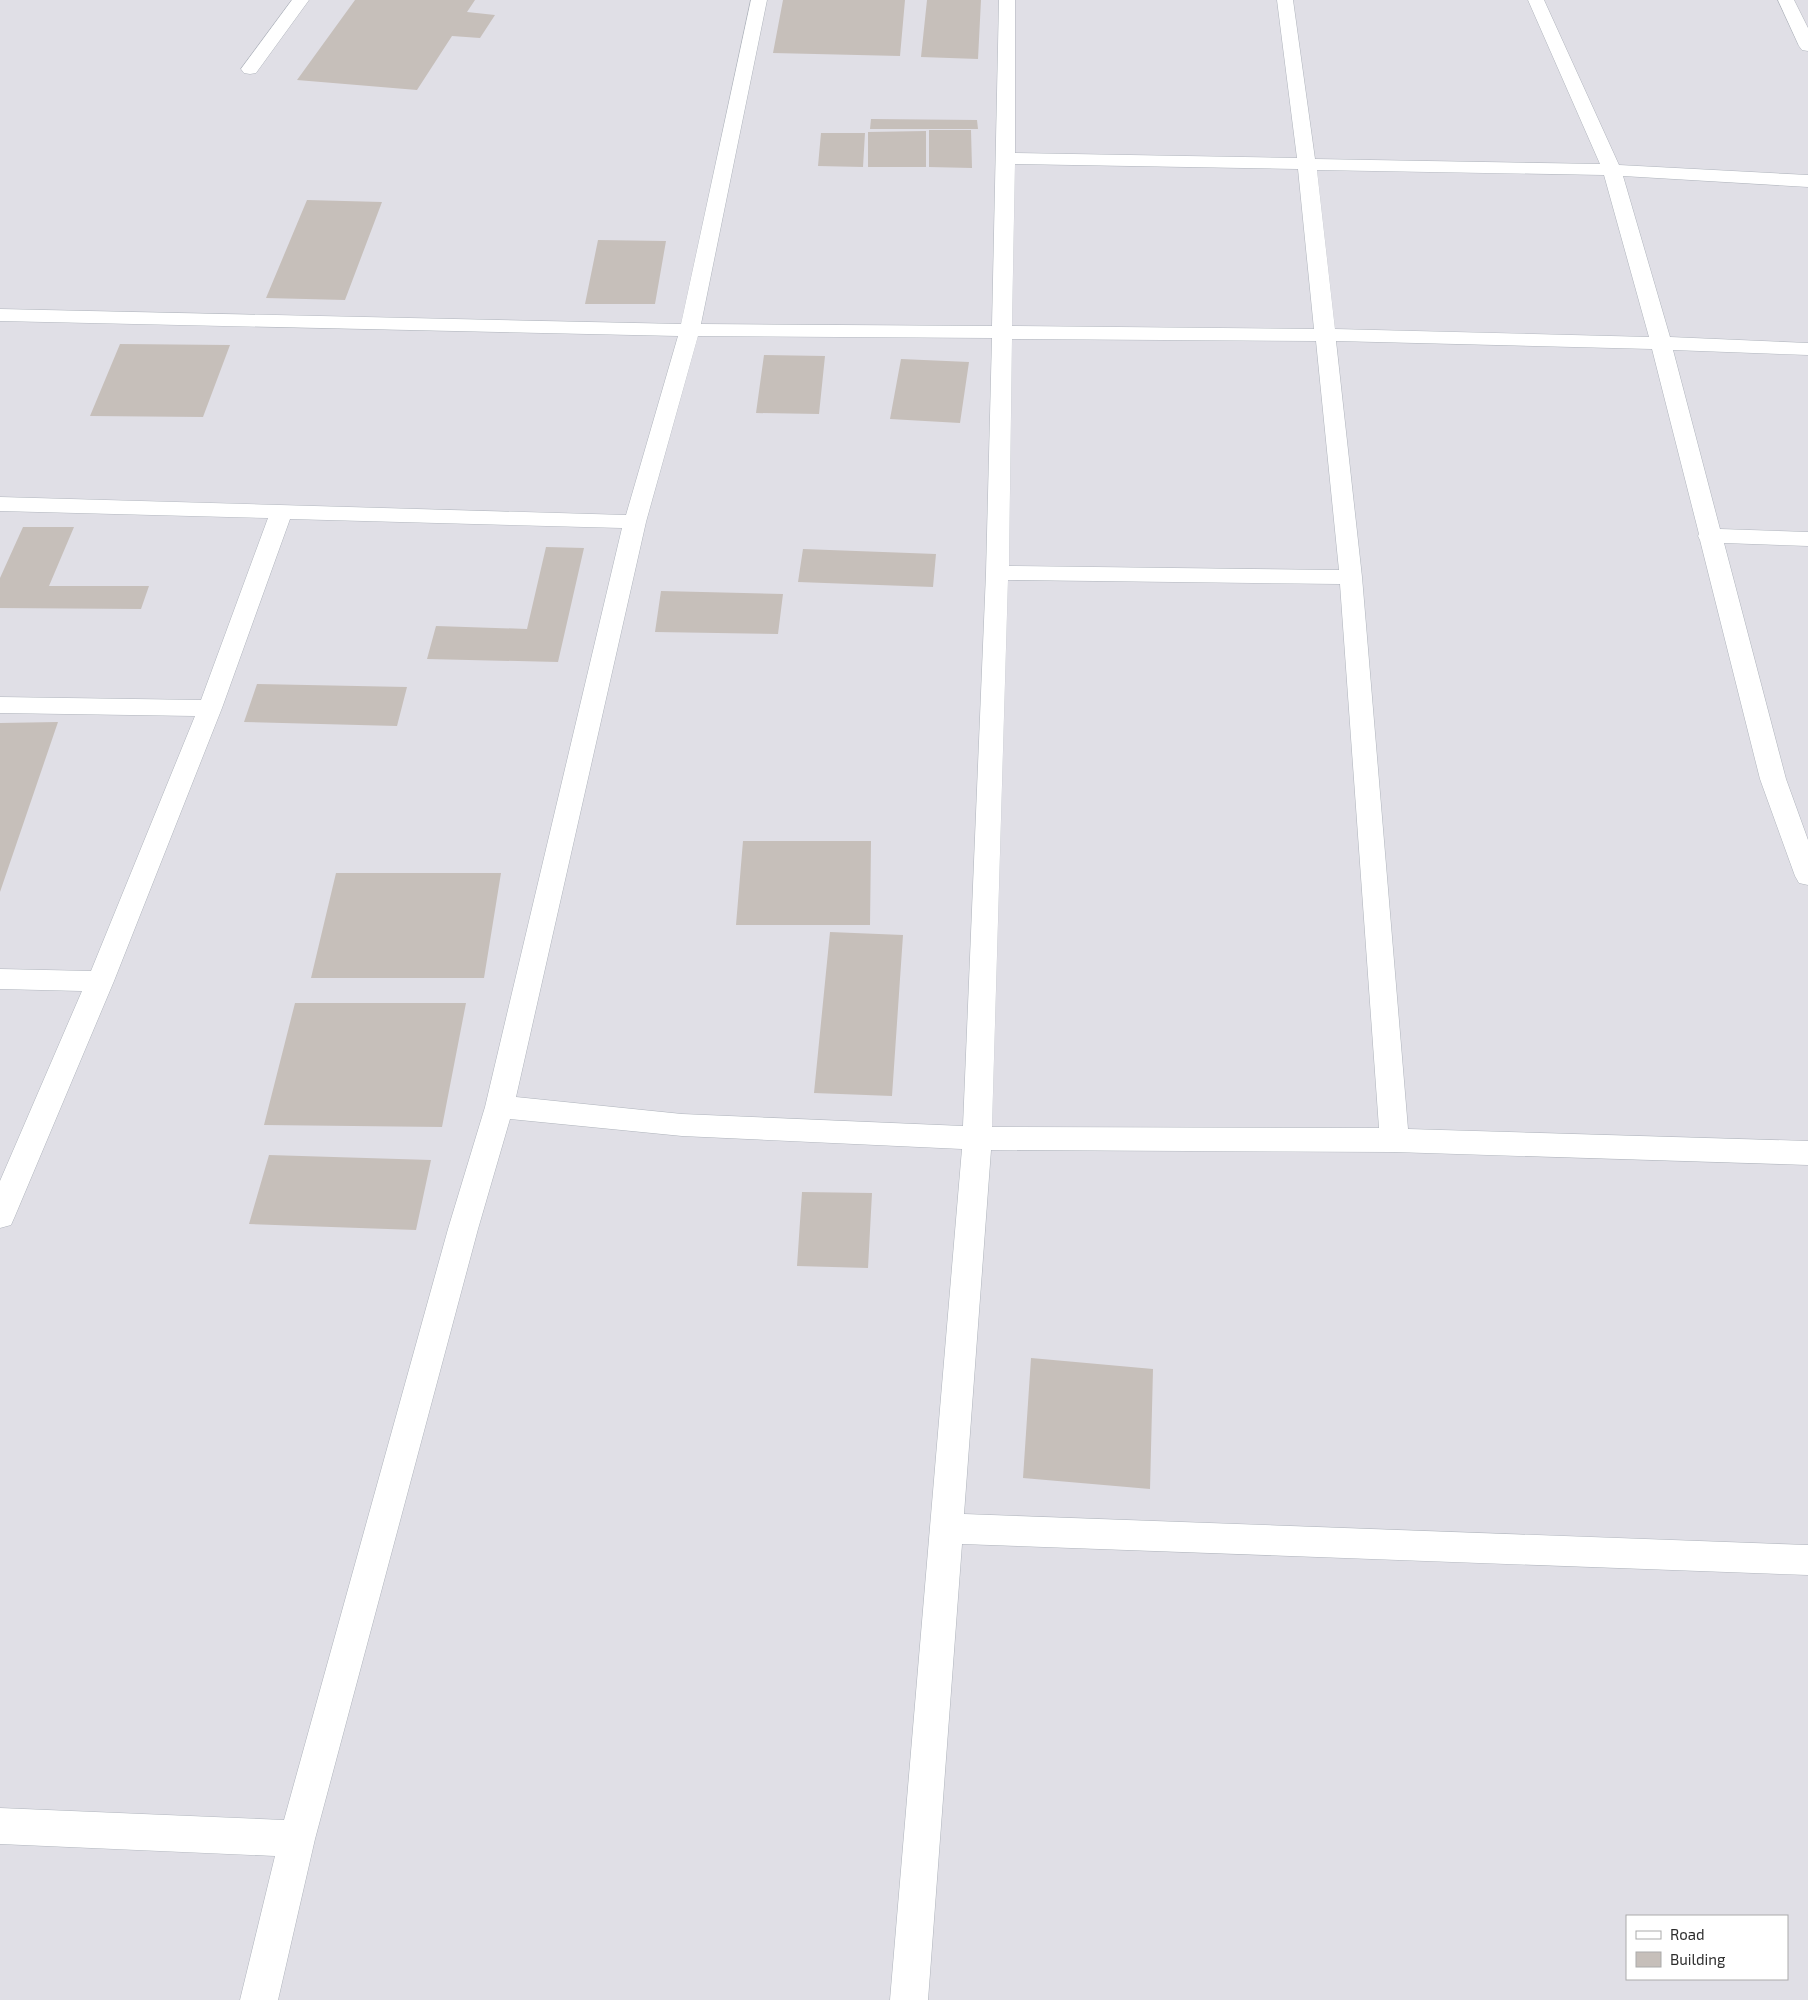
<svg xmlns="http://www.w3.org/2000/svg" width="1808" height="2000" viewBox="0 0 1808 2000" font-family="'Exo 2',sans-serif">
<rect width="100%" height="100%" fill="#ede4df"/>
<path fill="#e0dfe6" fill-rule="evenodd" d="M0,0h1808v2000h-1808zM1627,1916h160v63h-160z"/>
<path fill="#c6bfba" d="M355,0h120l-8,12 28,3 -15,23 -28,-2 -35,54 -120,-10z
M783,0h122l-5,56 -127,-3z
M927,0h54l-3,59 -57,-2z
M871,119l106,1 1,9h-108z
M929,130h42l1,38 -43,-1z
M926,131v36h-58v-35z
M821,133h44l-2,34 -45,-1z
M307,200l75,2 -37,98 -79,-2z
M598,240l68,1 -11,63h-70z
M120,344l110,1 -27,72 -113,-1z
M764,355l61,1 -6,58 -63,-1z
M901,359l68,3 -9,61 -70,-4z
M23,527h51l-25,59h100l-8,23 -141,-1v-30z
M546,547l38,1 -26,114 -131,-3 9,-33 91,3z
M803,549l133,5 -3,33 -135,-5z
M661,591l122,3 -5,40 -123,-2z
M257,684l150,3 -10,39 -153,-4z
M58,722l-58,170v-169z
M743,841h128l-1,84h-134z
M336,873h165l-17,105h-173z
M830,932l73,3 -11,161 -78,-3z
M295,1003h171l-24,124 -178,-2z
M269,1155l162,5 -15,70 -167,-6z
M802,1192l70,1 -4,75 -71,-2z
M1031,1358l122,11 -3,120 -127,-11z"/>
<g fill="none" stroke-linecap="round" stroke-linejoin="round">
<g stroke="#afb4bc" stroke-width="1">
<path id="lane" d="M292,0h17l-53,73 -6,1 -6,-1 -3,-4z"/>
</g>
<g stroke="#afb4bc" stroke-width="1">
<path id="street" d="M751,0h16l-66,324 291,2 7,-326h16v153l282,5 -20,-158h16l22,159 285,5 -72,-164h16l75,165 189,10v12l-185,-11 47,161 138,6v12l-135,-5 47,179 88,3v14l-84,-3 62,236 22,61v45l-9,-2 -4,-7 -35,-97 -60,-239 -2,-4 1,-2 -47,-185 -316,-8 26,236 46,552 400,12v24l-414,-13 -403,-2 -27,364 844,31v30l-846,-31 -34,456h-38l72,-851 -280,-13 -172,-17 -32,110 -163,610 -37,161h-38l35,-144 -275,-12v-36l284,12 164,-591 37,-122 137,-579 -332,-9 -68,189 -108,273 -99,235 -4,9 -11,3v-47l82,-190 -82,-2v-20l91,2 104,-255 -195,-3v-16l201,3 67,-182 -268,-7v-14l626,18 52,-179 -678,-15v-12l681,15zM1015,164l283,5 16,160 -302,-3zM1317,170l287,5 45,162 -314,-8zM698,336l294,2 -6,235 -23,553 -281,-12 -166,-17 130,-575zM1012,339l304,2 23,229 -330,-4zM1008,580l332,4 39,544 -387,-1z
M1778,0h16l14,28v23l-6,-1 -3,-4z"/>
</g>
<use href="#lane" fill="#fff" fill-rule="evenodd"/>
<use href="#street" fill="#fff" fill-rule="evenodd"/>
</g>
<rect x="1626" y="1915" width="162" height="65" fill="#ffffff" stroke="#ababab"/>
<rect x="1636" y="1931" width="25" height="8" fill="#ffffff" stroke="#ababab"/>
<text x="1670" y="1940" font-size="15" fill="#2c2c2c">Road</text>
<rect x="1636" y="1952" width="25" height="15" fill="#c6bfba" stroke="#ababab"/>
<text x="1670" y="1965" font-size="15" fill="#2c2c2c">Building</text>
</svg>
